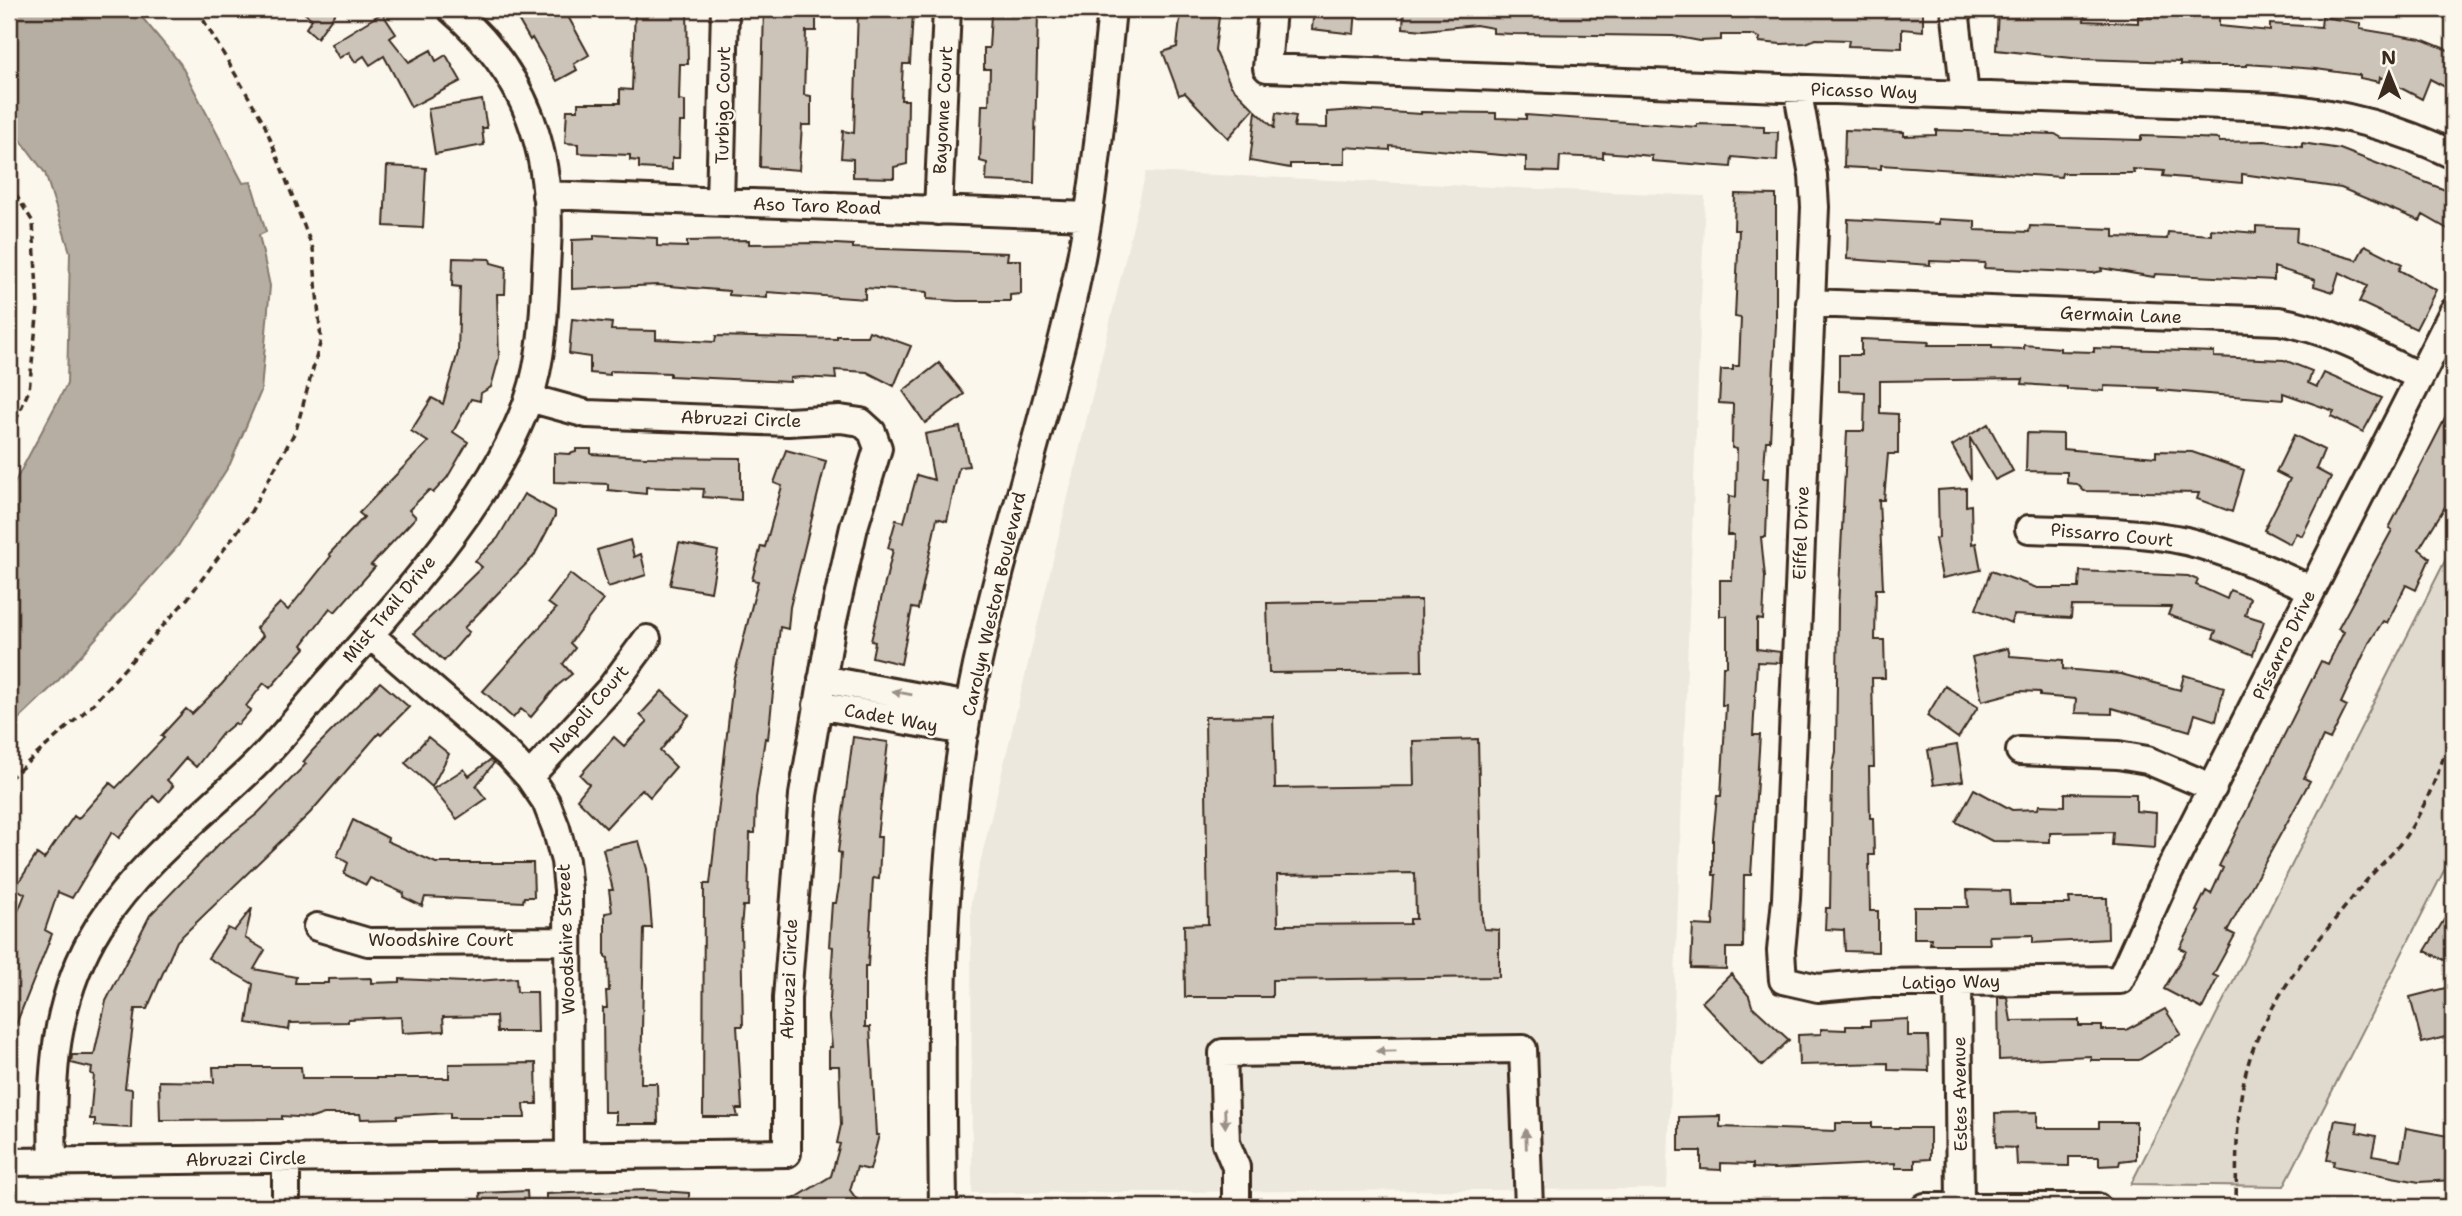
<svg xmlns="http://www.w3.org/2000/svg" width="2462" height="1216" viewBox="0 0 2462 1216" font-family="'Shantell Sans',sans-serif">
<rect width="100%" height="100%" fill="#fbf7ec"/>
<filter id="ink" filterUnits="userSpaceOnUse"><feTurbulence type="fractalNoise" baseFrequency=".0143" numOctaves="2"/><feDisplacementMap in="SourceGraphic" scale="14" xChannelSelector="R" yChannelSelector="G"/><feConvolveMatrix kernelMatrix="1 2 1 2 8 2 1 2 1" color-interpolation-filters="sRGB"/></filter>
<g filter="url(#ink)">
<path fill="#ede8dd" d="M1146,172l559,24 -38,993 -695,4 -1,-292z"/>
<path fill="#dfd9ce" stroke="#8d8276" stroke-width="2" d="M2453,545v308l-169,333 -153,-2z"/>
<path fill="#b6aea2" stroke="#85796d" stroke-width="2" d="M9,9h126l45,54 63,120 8,-1 15,50 -7,3 11,51 -9,105 -31,73 -52,82 -122,137 -47,45v-235l58,-109 3,-132 -25,-79 -36,-49z"/>
<path fill="#ccc4b9" stroke="#3b2a1e" stroke-width="2" fill-rule="evenodd" d="M299,9h39l-21,29 -11,-10 6,-9z
M516,9h48l25,46 -15,9 3,6 -20,11 -25,-43 -2,2 -11,-19 3,-2z
M635,9h52l1,55h-8l-1,36 6,1v21h-5l-1,36h-7v12l-33,-2v-7l-9,-1v-5l-52,-2v-9l-13,-1 2,-33h11v-7h42v-14l12,1z
M764,9h52v22h-10l-2,64 7,1v29h-9l-3,45 -39,-3z
M858,9h47v4h8l-3,51h-7l-2,36h7l-1,64 -13,3v11l-41,-1v-18l-12,-1 2,-27 11,2z
M1000,9h30v3h8l-4,171 -48,-2 1,-18 -7,-2 2,-56h7l1,-36h-6v-21h5l2,-34h9z
M1181,9h39l-5,41 16,36 23,23 -26,29 -43,-45 -6,2 -16,-43 14,-5z
M1314,9h42l-2,25 -42,-5z
M1404,9h519v22l-21,-2v19l-54,-2 1,-6 -33,-1 -10,4 -25,1 -22,-2 1,-4 -8,-3h-31v5l-21,1 -27,-5 -159,-2 -21,-1v-5l-17,-3 -52,5 -21,-2z
M1998,9l87,4 -1,8 54,2v-7l45,1v-5l36,3v11l51,5v-7l51,3 1,-10 38,6v6l61,10 32,13v19l-6,17 -17,-9 -8,20 -42,-22 -1,5 -19,-4v-3l-44,-6 -69,-5v2h-40l-27,-1v-3l-98,-3 -86,-9z
M382,13l14,21 -6,4 19,24 22,-12 5,11 10,-6 15,26 -50,26 -27,-51 -14,9 -6,-9 -9,6 -6,-10 -10,6 -8,-14z
M482,100l5,28h-5l2,17 -49,9 -7,-45z
M1355,110l66,4v-2l75,1v5l30,1v-4l171,12v-3l67,2v6h14l-1,29 -45,-4 -1,10 -79,-6v-5l-49,-4v6l-43,-2 -1,16 -33,-1v-14l-136,-11v4l-45,-3v17h-55v4l-40,-7 6,-50 18,17 2,-15 20,3 -2,11 33,1v-16z
M1845,130l59,2v4l32,-1v-5l119,4 7,4 79,2v-4l32,1 46,2v3l46,-1 37,6v-4l38,6 113,44v39l-30,-17 -3,6 -79,-33 -99,-14v9l-79,-7 1,-5 -31,-2 1,4h-72l-1,4 -180,-12v4l-37,-2z
M387,166l39,2 -3,60 -39,-2z
M1735,194l41,1v130l-6,116h-4l-3,37h5l-2,59h-5l4,40 -2,43 -6,-1v30l24,3 -1,11 -23,-1 -4,73h7l-9,140h-7l-1,73h-17v21l-35,-1 2,-43 20,1 3,-51h-3v-37l4,-42h4l5,-91h-4l1,-39h4v-50h-7v-36h12l2,-45h-7l2,-39 7,1 1,-48 -5,-1 1,-44 -14,-1 2,-33h12v-4h6l2,-48 -6,-1 4,-87h-5z
M1848,219l91,5v-5l36,2v9l54,2 1,-6 84,3v8l53,2 1,-7 43,3v-6l45,4v-7l41,2 -1,15 61,17 8,-15 37,19 -3,6 37,20 -20,39 -57,-27 8,-16 -28,-14 -6,20 -19,-6 1,-6 -41,-13v13l-119,-6 -1,3 -53,-9 1,3 -9,2 -109,-5 1,-5 -55,-2v4l-83,-6z
M594,235l63,3v8l30,1v-6l62,-1v4l68,-1 36,2v3l155,5 -1,7h14v34l-11,1v6h-53l-30,-2v-7l-62,-4v11l-98,-7v6l-38,-3v-4l-71,-6 -86,4v-49l22,-1z
M453,258l37,1 1,4 15,4 -1,27h-8l2,64 -8,29 -10,6 -1,8 -9,-2 -18,33 15,10 -21,36 -14,15 -4,-3 -20,20 7,7 -45,48 4,2 -40,45 -5,-4 -28,37 3,3 -35,40 -6,-5 -18,23 5,4 -13,15 -3,-2 -13,11 -26,33 -10,-9 -19,22 6,6 -14,16 -6,-6 -34,42 -7,-6 -40,66 -14,-6 -13,38 7,4 -43,108v-108l16,-40 -10,-6 22,-34 7,5 30,-43 4,3 32,-36 6,5 48,-50 -3,-2 25,-27 6,5 30,-30 41,-48 -7,-8 24,-25 8,7 43,-54 -2,-2 35,-37 -5,-4 69,-71 -17,-11 21,-33 11,6 15,-52 2,-65 -8,-1z
M572,319l40,4 -1,7 45,1v8l59,3 1,-6 121,3v-3h30l2,-5 42,15 -17,40 -27,-14 -32,-2 1,9 -34,-2 -12,1v4l-120,-6v-3l-60,-2v4l-20,-2v-16l-21,-3z
M1861,339l68,3 -1,3h64v3l32,1v-4l36,3v3l34,1v-4l120,4v5l70,3 28,11 -4,12 9,4 7,-14 58,25 -19,34 -32,-16 3,-5 -51,-18v7l-125,-10v-2l-54,-2v5l-37,-2v-2l-45,-3 1,-5 -143,2v32l18,1v40h-10l-4,46h-5l4,89h-7l-1,51h9l1,38h-13l2,89h-5l1,51h3l1,37h-5l1,56h8v41l-33,-1 -1,-21 -19,-1 1,-21h4l2,-137 4,-19 2,-143 9,-178h17l1,-39 -26,-1v-36h22z
M939,363l25,31 -39,29 -22,-32z
M2453,403v91l-34,55 11,9 -14,32 -10,-5 -19,38 -4,-2 -14,22 -28,60 6,3 -17,34 -7,-3 -19,41 6,3 -83,150 8,4 -22,40 5,2 -16,32 -38,-20 22,-38 -6,-3 19,-36 -3,-1 10,-20 5,3 12,-26 -4,-2 102,-205 7,3 16,-32 -6,-3 54,-99 -3,-2z
M1988,424l25,47 -18,9 -25,-42 1,42 -19,-34z
M960,427l9,39 -10,1 -12,54 -10,-3 -19,91 -6,-1 -11,56 -29,-7 3,-15 -4,-1 22,-91 -5,-2 8,-28 8,2 13,-47 17,5 -9,-46z
M2027,433l36,1v15l93,8v-6l36,1 52,18 -12,42 -35,-13 2,-6 -115,-2 -7,-7 -10,-1v-11l-41,-1z
M2294,435l30,15 -8,19 15,8 -29,59 -6,-3 -6,11 -26,-14 26,-51 -14,-7z
M576,449h15v5l55,3 95,1v42l-38,-3 1,-8 -58,-2v7l-38,-4v-6l-54,-2v-29l15,1 7,-2z
M786,450l40,11 -36,146 -2,22 -8,-2 -12,112 -3,-1 -9,60 -1,35h-5l-2,73h-5l-2,22 2,98h-6l5,83h-6l2,8h-35l1,-233h6l23,-203 25,-100 -6,-1 9,-34 4,1 17,-61 -8,-3z
M1966,488v18l5,-1 1,39 4,-1 5,27 -39,8 -7,-39 4,-1 -1,-48z
M524,494l31,17v5l-21,40 -70,72 5,4 -25,29 -30,-28 68,-66 -7,-6 23,-23z
M630,540l4,17 7,-3 5,21 -38,12 -11,-37z
M679,543l39,8 -7,41 -41,-7z
M1991,571l46,17h42l1,-17 108,5 10,4 -2,5 31,14 3,-9 20,8 -5,17 19,6 -11,34 -40,-17 3,-7 -48,-16 3,-8 -99,-1 -1,12 -58,-3 -2,8 -35,-14z
M570,574l33,26 -33,43 5,5 -12,16 9,10 -15,12 -26,31 -10,-8 -8,9 -30,-27 73,-82 -8,-6z
M1421,600l1,71 -153,2 -2,-70z
M2008,648l2,8 53,4v9l58,5 59,16 4,-15 40,12 -8,34 -21,-7 -5,17 -78,-23v6l-37,-1 1,-14 -36,-3v-4l-20,-1 -38,10 -10,-44z
M380,682l29,25 -28,28 -2,-2 -69,80 -133,128 -30,68h-12l-10,79 7,1 -1,39 -36,-2v-7h-5l4,-44 -3,-1 1,-6 -21,-5 1,-8h22l12,-54 44,-86 69,-71 38,-30 49,-50 -3,-2 10,-12z
M1945,686l33,21 -20,31 -31,-22z
M662,691l27,24 -29,36 16,16 -26,30 -8,-8 -36,39 -29,-29 12,-15 -9,-9 34,-38 10,9 23,-24 -7,-7z
M1273,716l2,72 139,-2 -1,-45 65,-2 4,179 2,11 15,1v47l-227,3v17h-87l-1,-72 24,-1 -3,-207zM1415,873l1,46h-6v5l-132,1 -1,-50z
M428,737l21,17 -17,33 -27,-24z
M853,737l35,5 -11,95h4l-2,42 -6,-1 -5,88h-3v61h5l6,108h3l-9,35 -13,-3 -7,23 12,17h-81l50,-31 9,-32 -3,-1 4,-18 -2,-59h-10v-19h3l-3,-29 4,-71 -4,-1 3,-43h4l3,-17 2,-33 -3,-1z
M1957,745l6,36 -29,4 -6,-35z
M490,760l4,3 -18,23 10,13 -29,20 -24,-30 31,-20 5,7z
M1974,789l38,21 26,-1 1,-4 26,1v-13l71,1v17l20,2 -1,35 -43,-3 1,-13 -63,1v9l-58,-1 -36,-19z
M353,820l35,18 -1,3 49,22h97l1,34h-10l-1,5 -98,-5 -3,9 -19,-9 1,-4 -34,-15 -4,7 -22,-11 4,-11 -11,-7z
M639,841l8,28 5,59h-8l-3,155h16l1,41h-42v-12h-12l-1,-104h4l-1,-17h3l-1,-33 -3,-1v-44l7,-1 -3,-22h4l-10,-41z
M1967,890l42,1 1,13h60l-1,-6h38l1,41 -75,4v-8l-44,1 1,8h-60l1,-6h-17v-31h54z
M2453,905v59l-28,-13z
M252,908l-7,30 20,12 -11,19 42,8 -1,6h33v-4l43,-1v5l29,-1v-3l64,3 52,-4 1,14h20l1,40h-41l-1,-16 -53,1 1,14 -42,2 -1,-16 -53,2v3l-58,1 -1,7 -42,-7 6,-39 -45,-26 20,-30 6,3z
M1731,974l18,22 3,10 37,34 -27,26 -60,-64z
M2453,986v49l-31,8 -12,-46z
M1998,997h9l4,24 68,-1v6h23v4h24l39,-21 16,25 -42,26h-48v-4l-92,4z
M1908,1019v17h20l1,35 -41,-1v-7l-89,2 -1,-30 23,-1v-5l25,1v-4h24v-5z
M536,1063l1,41h-13l1,14h-75v-5l-53,3v2l-36,1 -1,-5h-36l-12,4 -30,-2v3l-122,1 -1,-39 55,1 -1,-15h88l1,11h147v-14z
M2037,1112v16h62v-6h37v37l-16,2 -1,4 -20,1v-9h-30v9l-52,-1 -1,-17 -20,-1 -1,-34z
M1720,1116v11l116,4v-8h36v5h58v31l-15,1v8h-20v-5l-121,6 -21,-1v-4l-32,-1v7l-20,-1v-18h-22v-34z
M2335,1120l23,3 -1,9 19,4 -4,19 29,5 5,-32 47,9v43l-34,2 -86,-16 1,-5 -7,-1z
M647,1190l42,3v14h-143v-13z
M527,1191l1,16h-47l-1,-14z"/>
<g fill="none" stroke-linecap="round" stroke-linejoin="round">
<g stroke="#3b2a1e" stroke-width="32">
<path id="minor" d="M1272,9l-5,59 1007,39c63,5 122,19 179,48
M1955,9l10,86
M1797,88l16,87 2,32 -29,692 -5,52 2,29 35,8 54,-5 248,-3 47,-104 286,-564
M546,195l542,21
M720,202l5,-193
M938,211l9,-202
M1810,303l469,18c52,9 95,33 141,56
M2029,529c52,2 106,1 157,12 44,11 85,29 126,49
M370,635l140,121 19,21 17,25 10,26 9,33 3,29 1,265
M822,679l147,27
M817,705l148,26
M2020,751l98,4 29,5 66,28
M529,777l81,-88 37,-50
M317,927l51,15 199,-1
M1958,982l2,224
M286,1158v49
M9,1162l778,-9v-155l16,-203 28,-166 23,-102 24,-79 -6,-16 -11,-10 -21,-3 -52,3 -201,-8 -58,-16
M53,1162c-3,-84 0,-162 46,-236 40,-62 97,-105 150,-155 30,-28 55,-62 82,-92 70,-80 163,-180 198,-281 16,-47 15,-99 18,-148 6,-99 -20,-176 -96,-241
M943,1207c-2,-173 -6,-346 29,-517 26,-130 69,-256 99,-385 23,-97 31,-197 41,-296
M1236,1207v-40l-10,-24 -3,-90 300,-4 6,158
M1925,1207h172"/>
</g>
<path stroke="#3b2a1e" stroke-width="3.5" stroke-dasharray="7 5" stroke-linecap="butt" d="M9,184l24,38 5,86 -9,82 -20,46
M9,779l81,-72 98,-109 60,-81 48,-87 25,-90 -8,-91 -49,-126 -67,-114
M2236,1207c1,-55 -2,-111 19,-163 24,-60 71,-113 111,-163 13,-15 28,-28 39,-44 23,-33 35,-69 48,-107"/>
<use href="#minor" stroke="#fbf7ec" stroke-width="26"/>
</g>
<defs><path id="oneway-solid" d="M-6-.8H1V-3.2L6.5 0L1 3.2V.8H-6Z" transform="scale(1.75)"/></defs>
<g fill="#9b9085">
<use href="#oneway-solid" transform="translate(902 693) rotate(-170)"/>
<use href="#oneway-solid" transform="translate(1386 1051) rotate(179)"/>
<use href="#oneway-solid" transform="translate(1225 1118) rotate(88)"/>
<use href="#oneway-solid" transform="translate(1526 1139) rotate(-92)"/>
</g>
</g>
<g text-anchor="middle" dominant-baseline="central" stroke-width="5" stroke-linejoin="round" paint-order="stroke">
<g font-size="18" fill="#3b2a1e" stroke="#fbf7ec">
<text transform="translate(1864 91) rotate(2)">Picasso Way</text>
<text transform="translate(723 105) rotate(-89)">Turbigo Court</text>
<text transform="translate(943 110) rotate(-87)">Bayonne Court</text>
<text transform="translate(817 206) rotate(2)">Aso Taro Road</text>
<text transform="translate(2121 315) rotate(2)">Germain Lane</text>
<text transform="translate(741 419) rotate(2)">Abruzzi Circle</text>
<text transform="translate(1801 533) rotate(-88)">Eiffel Drive</text>
<text transform="translate(2112 535) rotate(5)">Pissarro Court</text>
<text transform="translate(994 604) rotate(-77)">Carolyn Weston Boulevard</text>
<text transform="translate(389 609) rotate(-50)">Mist Trail Drive</text>
<text transform="translate(2284 645) rotate(-64)">Pissarro Drive</text>
<text transform="translate(589 709) rotate(-49)">Napoli Court</text>
<text transform="translate(891 718) rotate(10)">Cadet Way</text>
<text transform="translate(566 939) rotate(-92)">Woodshire Street</text>
<text x="441" y="940">Woodshire Court</text>
<text transform="translate(789 979) rotate(-88)">Abruzzi Circle</text>
<text transform="translate(1951 982) rotate(-1)">Latigo Way</text>
<text transform="translate(1960 1094) rotate(-91)">Estes Avenue</text>
<text transform="translate(246 1159) rotate(-1)">Abruzzi Circle</text>
</g>
</g>
<rect width="2462" height="1216" fill="none" stroke="#fbf7ec" stroke-width="35"/>
<rect x="18" y="18" width="2427" height="1181" fill="none" stroke="#3b2a1e" stroke-width="2.5" filter="url(#ink)"/>
<g transform="translate(2389 74) rotate(359)" stroke="#fbf7ec" stroke-width="5" paint-order="stroke">
<path d="M0-5L12 26L0 18L-12 26Z" fill="#3b2a1e"/>
<text y="-10" font-size="19" font-weight="bold" text-anchor="middle" fill="#3b2a1e">N</text>
</g>
</svg>
